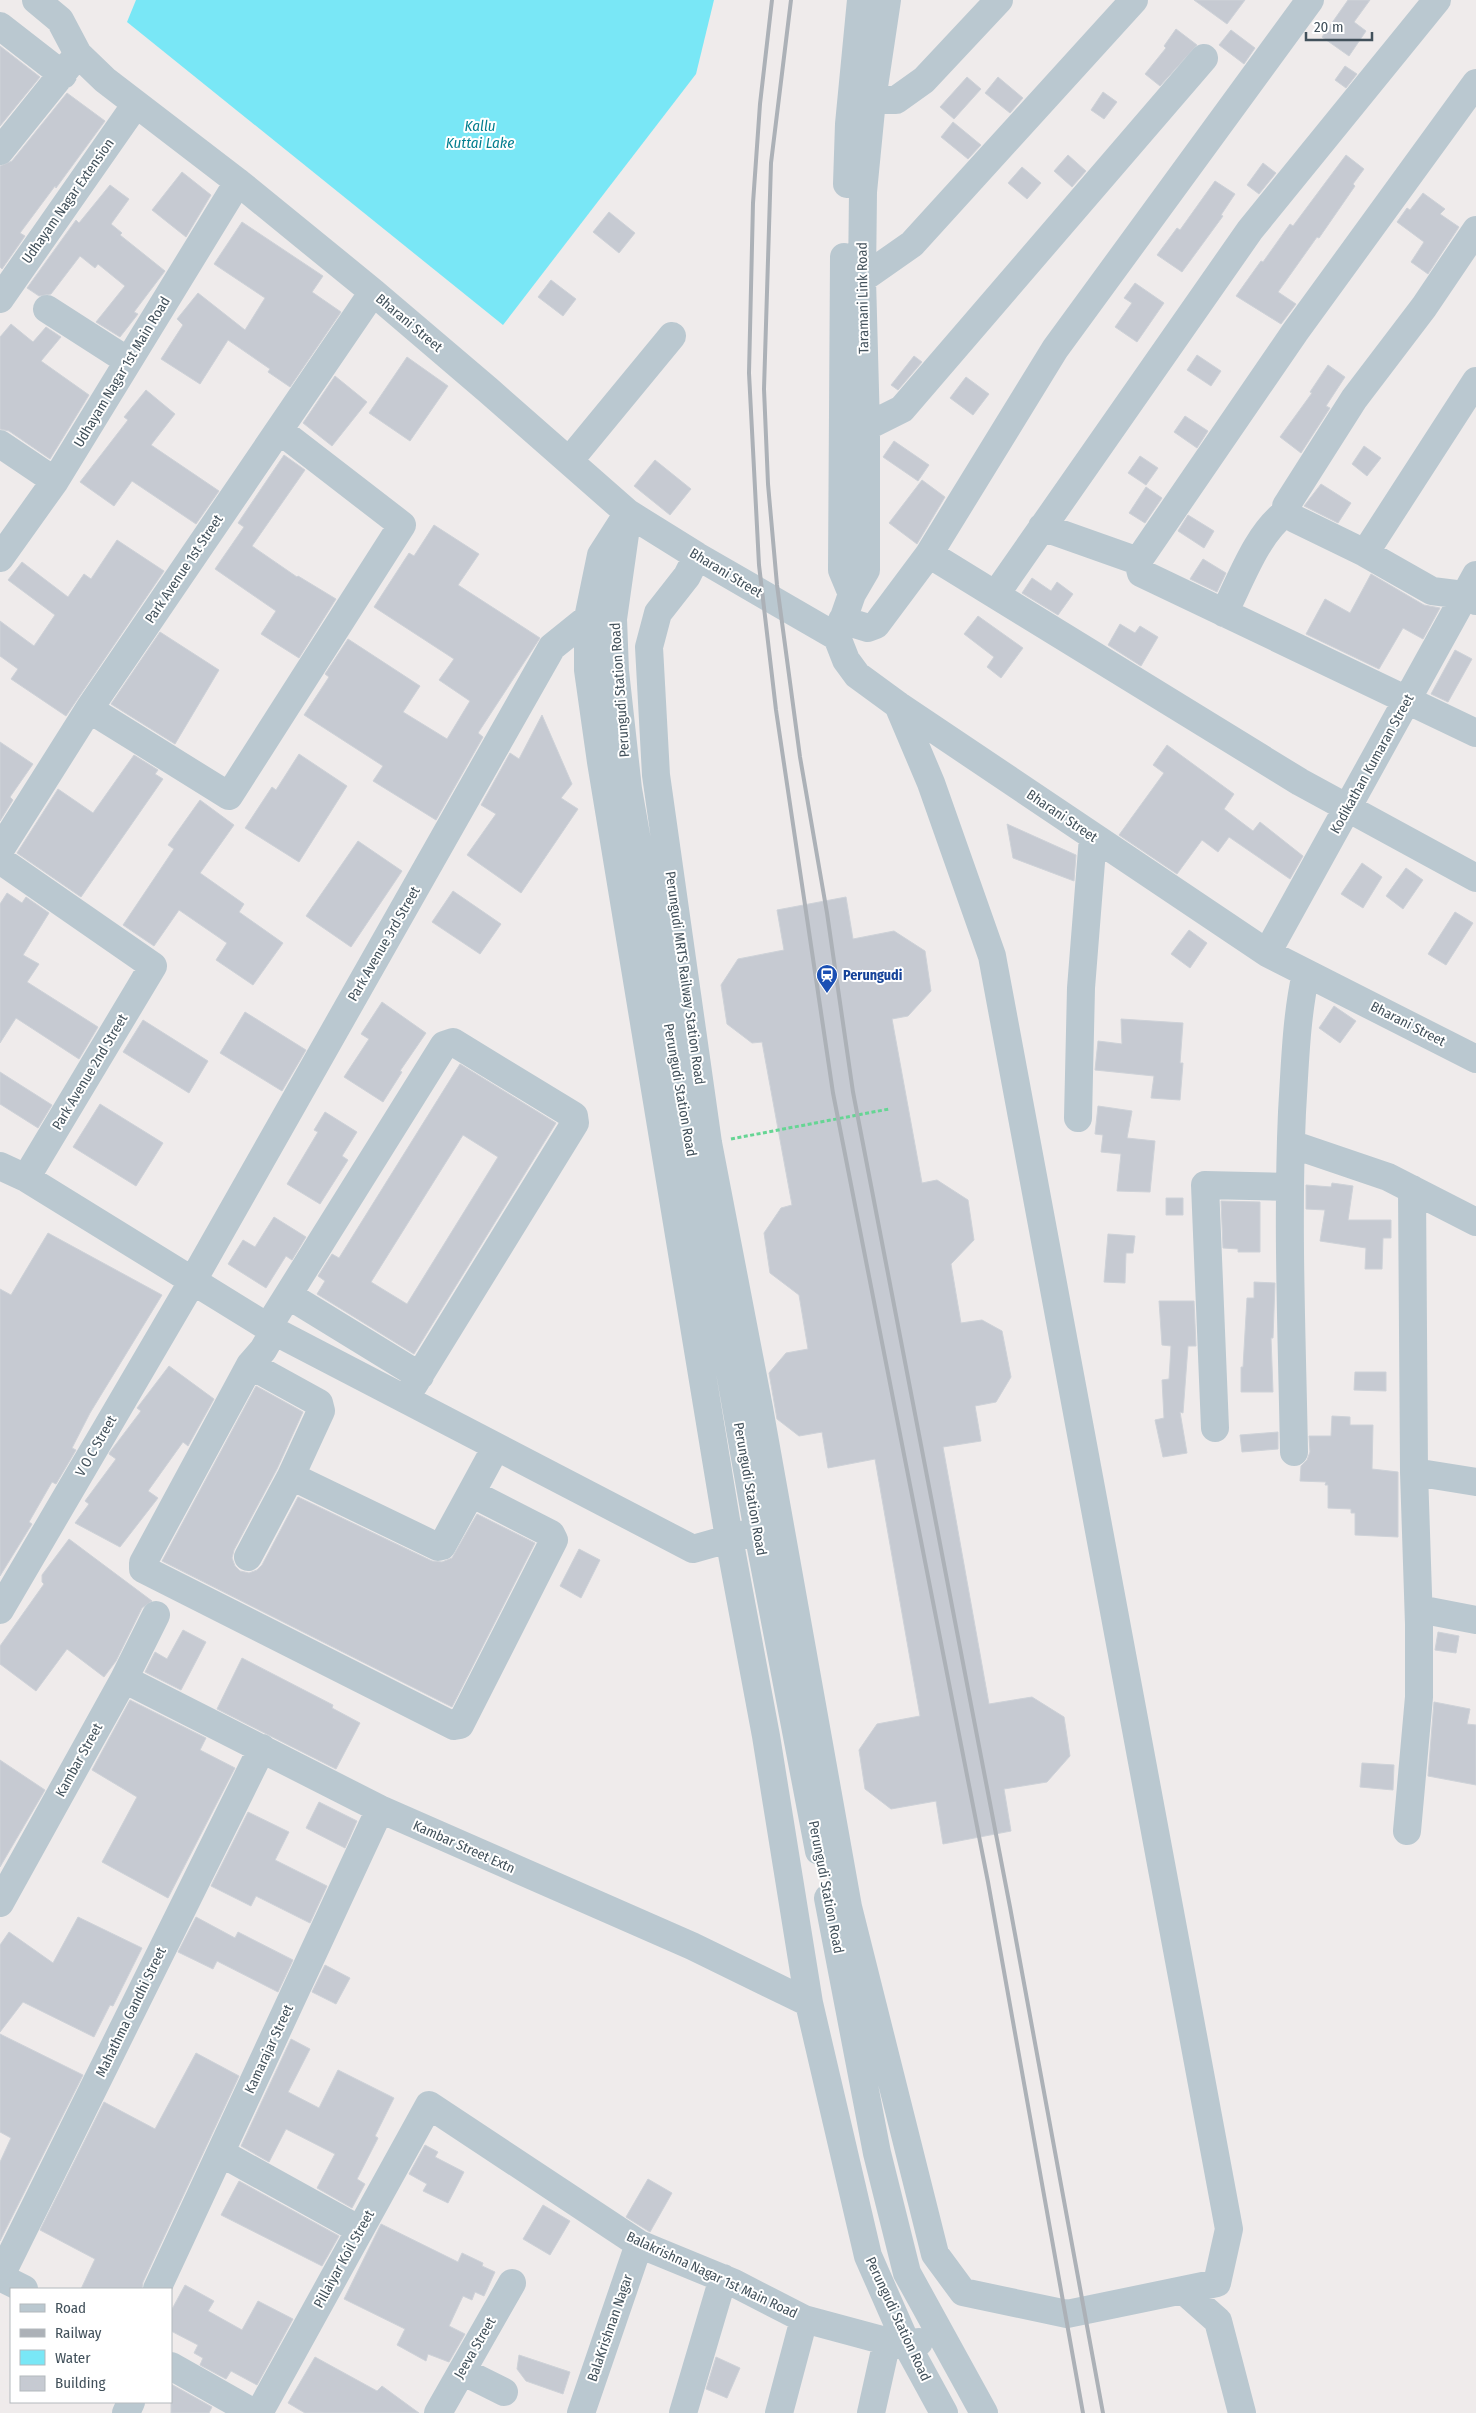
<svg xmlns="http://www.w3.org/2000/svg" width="1476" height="2413" viewBox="0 0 1476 2413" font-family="'Fira Sans Condensed',sans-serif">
<rect width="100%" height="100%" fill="#efebeb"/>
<path fill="#79e7f6" d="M136,0h578l-18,74 -193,251 -376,-303z"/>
<path fill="#c6cad2" stroke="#ced2d8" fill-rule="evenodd" d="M1194,0h51l-18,24z
M1348,0h22l-16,22 12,9 -17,25 -27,-19z
M1176,29l21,16 -37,41 -15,-12 21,-26 -2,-2z
M1231,30l24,18 -11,16 -25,-19z
M0,46l40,31 -40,49z
M1345,66l12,8 -11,14 -11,-8z
M967,77l14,12 -27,30 -14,-12z
M998,77l25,21 -13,15 -25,-20z
M1103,92l14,10 -13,17 -13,-9z
M67,93l38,28 -49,67 -1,-2 -35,47 5,3 -23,33 -2,-2v-101l12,-5z
M953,122l28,23 -13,14 -27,-22z
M1068,155l18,16 -14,16 -18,-16z
M1346,155l18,14 -11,15 2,2 -36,52 -2,-1 -39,55 18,12 -15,20 -45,-28 25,-35 2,1 27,-38 3,2z
M1263,163l13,10 -17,21 -12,-9z
M1022,167l19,16 -14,16 -19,-16z
M182,172l29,23 -25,42 -34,-27z
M1215,181l20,13 -14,21 2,1 -41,56 -25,-17 20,-27 3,2z
M110,185l19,14 -18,25 11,9 -2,2 45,36 -31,41 4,2 -18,23 -24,-15 29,-36 -27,-22 -3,4 -15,-12 -29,38 -12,2 -12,-8 49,-68 3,3z
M1423,193l22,16 -5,5 19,13 -31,47 -17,-12 13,-20 -27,-20 10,-14 3,2z
M609,212l26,21 -16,20 -26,-21z
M242,222l81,54 -11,16 29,20 -51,75 -22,-15 2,-3 -42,-29 -28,44 -39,-25 22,-34 -6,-6 21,-26 47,37 20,-32 -51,-34z
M551,280l25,19 -13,17 -25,-19z
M1135,283l29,20 -27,39 -22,-15 17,-24 -8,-5z
M11,324l22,18 13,-15 15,10 -20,24 48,34 -39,64 -41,-28 -9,-2v-92z
M1197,355l24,16 -10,15 -24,-16z
M914,356l8,6 -24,28 -7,-5z
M407,357l41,29 -38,55 -41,-28z
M1328,365l17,12 -19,29 4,2 -29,45 -21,-16 32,-44 -2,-1z
M335,376l32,26 -35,44 -29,-23z
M966,377l23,17 -16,21 -23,-17z
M146,390l29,24 -24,31 68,46 -23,33 -64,-43 -18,25 -34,-24 48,-62 -4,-3z
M1185,416l23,15 -11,17 -23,-16z
M894,441l35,24 -11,16 -35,-24z
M1364,446l17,12 -14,18 -15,-12z
M284,455l21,15 -53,76 45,31 1,-1 38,23 -37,59 -38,-24 15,-23 -61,-42 29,-42 -6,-4z
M1140,456l18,12 -12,17 -18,-12z
M655,460l36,29 -21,26 -36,-29z
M922,480l23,17 -28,47 -28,-21z
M1321,484l30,19 -13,20 -34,-17z
M1146,487l16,11 -17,25 -16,-10z
M1188,515l26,16 -10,17 -26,-17z
M434,525l45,29 -21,31 82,53 -62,95 5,4 -47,83 -63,-39 10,-15 -79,-51 25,-38 -4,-3 23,-35 72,47 -17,26 44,27 23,-38 -31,-21 15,-21 -80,-52 35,-54 5,3z
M117,540l47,31 -98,145 -55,-37 7,-10 -18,-13v-35l34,25 21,-31 -47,-35 14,-18 46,35 16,-23 7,5z
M1203,559l23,14 -9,19 -27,-13z
M1371,574l53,31 16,3 -17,31 -20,-11 -24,41 -73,-35 19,-35 25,14z
M1032,578l19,13 6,-9 16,12 -15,21 -36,-22z
M978,616l45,32 -22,30 -14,-11 7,-10 -30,-23z
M1120,624l15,9 5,-7 18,11 -17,29 -33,-21z
M160,632l59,38 -44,74 -64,-40z
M1455,650l17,9 -24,43 -17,-8z
M542,715l30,69 -11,14 17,11 -57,84 -54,-38 29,-41 -15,-9 29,-52 9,6z
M0,742l33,22 -23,33 3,3 -13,21z
M1167,745l67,49 -10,15 29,22 7,-9 43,34 -13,23 -61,-42 -11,15 -16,-12 -25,34 -58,-39 45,-62 -11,-8z
M299,754l48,32 -48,76 -54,-34 27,-41 4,3z
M134,755l24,15 -3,4 8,5 -82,118 -64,-44 41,-64 35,24z
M200,800l34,25 -34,48 44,31 -5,8 44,31 -30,42 -37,-25 11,-17 -48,-33 -25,36 -31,-21 51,-76 -6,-4z
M1007,824l69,31 -2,26 -61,-23z
M358,841l44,30 -51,76 -45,-31z
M1362,863l20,14 -19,31 -22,-14z
M1406,868l17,12 -20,29 -17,-13z
M453,891l48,33 -21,30 -48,-32z
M7,893l15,10 4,-6 23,16 -26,42 16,9 -12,18 71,45 -19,32 -63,-41 -16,25v-139z
M846,897l7,42 41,-8 31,20 6,40 -23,25 -16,3 30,164 15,-3 31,20 6,40 -23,24 10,59 21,-3 20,11 9,46 -15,25 -21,4 6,35 -38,6 46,257 43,-7 32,20 6,39 -23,26 -43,7 7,42 -68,13 -7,-43 -45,8 -26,-20 -6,-39 18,-26 43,-8 -45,-257 -47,9 -6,-36 -23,4 -22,-17 -8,-46 17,-20 22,-4 -9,-54 -29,-22 -6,-40 17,-25 11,-3 -30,-163 -10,1 -25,-19 -6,-39 17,-26 46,-9 -7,-40z
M1455,912l18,11 -27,42 -18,-11z
M1189,930l18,13 -17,25 -19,-14z
M382,1002l44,31 -26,38 2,1 -19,30 -39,-25 25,-38 -8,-5z
M1334,1006l22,15 -16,22 -21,-15z
M245,1012l61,38 -24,41 -62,-38z
M1121,1019l62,4 -3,40h3l-3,37 -29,-2 3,-22 -59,-6 3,-29 24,3z
M143,1020l65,41 -19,32 -66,-41z
M460,1064l96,59 -142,231 -97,-60 8,-13 -7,-5 14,-22 7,4zM463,1135l35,22 -91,147 -36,-22z
M0,1072l52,33 -14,23 -38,-24z
M100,1104l63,39 -27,43 -63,-39z
M1098,1106l34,5 -5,27 28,3 -5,51 -33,-1 4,-37 -20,-2 2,-17 -8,-1z
M325,1112l32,20 -15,24 6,4 -28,44 -33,-20 31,-52 -4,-2z
M1332,1183l21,3 -5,34h43v18h-8l-1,31h-17l1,-21 -46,-7 5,-31 -19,-1v-24l25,2z
M1166,1198h17v17h-17z
M1221,1201l39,1v50h-22v-3l-15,-1z
M274,1217l32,20 -14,23 -6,-4 -20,32 -38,-24 15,-24 12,7z
M48,1233l114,62 -72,118 -18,35 4,2 -20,34 -4,-2 -23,40 3,2 -32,52v-287l11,6z
M1108,1234l27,2 -2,17h-7l-1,30 -21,-1z
M1254,1282l21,1 -2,55h-2l2,54h-32v-25h2l4,-69h7z
M1159,1301h35l2,45h-8l-5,67 -3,-1 7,41 -24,4 -8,-37 9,-2 -2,-38 7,-1 2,-33 -9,-1z
M169,1366l45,33 -26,47 -5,-4 -35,49 10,7 -38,49 -45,-24 14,-19 -4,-3 31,-42 -7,-5 1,-2 31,-41 -4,-3z
M1355,1372h31v19l-32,-1z
M256,1386l47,26 -26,57 -43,81 -2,8 3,8 5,5 9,2 8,-3 5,-5 36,-68 134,64 10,1 10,-4 25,-44 58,29 -83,164 -290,-146z
M1332,1416l18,1v8h23l-1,44 26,3v65l-43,-2v-22h-4v-4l-23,-1v-23h-3l1,-3 -26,-1 1,-15 6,-6 3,-8 -1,-16h22z
M1278,1432v17l-36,3 -2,-17z
M69,1539l83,62 -10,7 -26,53 -12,16 -37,-28 -31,42 -36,-27v-18l44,-62 -2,-2v-7z
M579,1549l21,11 -19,38 -21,-12z
M183,1630l23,12 -25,48 -36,-18 10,-20 12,7z
M1438,1632l21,4 -3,17 -21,-3z
M242,1658l91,47 -1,3 28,15 -24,46 -119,-60z
M130,1700l76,38 -6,12 35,18 -67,130 -66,-36 35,-65 -45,-27z
M1434,1702l36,7 -3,15 9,1v60l-48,-9z
M0,1760l45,30 -45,77z
M1362,1763l32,2 -1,25 -33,-3z
M319,1802l38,19 -12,27 -39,-20z
M248,1812l41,20 -14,28 52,26 -17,37 -54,-27 -5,10 -40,-20z
M78,1917l64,31 -29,58 -3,-1 -16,32 -71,-35 -23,30v-87l9,-13 44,31z
M196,1917l39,21 3,-6 55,28 -15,32 -61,-31 -4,8 -35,-17z
M325,1965l25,13 -14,26 -24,-12z
M0,2034l83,41 -83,166v-79l11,-24 -11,-6z
M291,2039l19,10 -22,43 31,16 19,-38 56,28 -19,38 3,2 -21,41 8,5 -13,24 -35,-20 18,-34 -49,-25 -17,33 -28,-16z
M196,2053l43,23 -96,206 -1,7h-61l14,-30 -55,-29 64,-128 51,27z
M425,2145l13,7 -3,5 29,15 -16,31 -25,-12 4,-7 -18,-10z
M648,2179l24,14 -22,39 -24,-15z
M239,2181l100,55 -17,30 -101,-51z
M543,2205l27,16 -20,34 -27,-16z
M381,2224l77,38 4,-9 21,10 -1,3 13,6 -11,24 -9,-4 -3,8 -9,-4 -14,30 16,8 -16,28 -21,-8 -2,7 -29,-16 8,-16 -61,-30z
M185,2285l29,16 -6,10 34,19 16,-29 35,18 -36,66 -26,-14 -5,8 -26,-14 3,-7 -9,-5 4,-8 -27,-14v-20z
M519,2355l51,17 -7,22 -37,-13 -9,-12z
M315,2357l62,34 5,-5 37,27h-114l-17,-10z
M716,2357l24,11 -13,30 -21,-9z
M171,2384l41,23 -3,6h-38z"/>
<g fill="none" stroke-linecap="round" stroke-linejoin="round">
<path stroke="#66d594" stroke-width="3" stroke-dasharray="4 2.5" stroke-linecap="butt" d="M731,1139l158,-30"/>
<path stroke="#bac8d0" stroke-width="28" d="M36,0l24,20 18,34 27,26 133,102 135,110 115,98 140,123 69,43 140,81 9,23 11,15 41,30 369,248 209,106
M0,26l63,49
M1476,83l-181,249 -157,229 3,12 335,160
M872,100h24l28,-20 75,-80
M0,151l78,-97
M847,184l2,-60 12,-124
M1476,230l-52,77 -70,92 -68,107v6l9,7 70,34 67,38 32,4 12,6
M844,257l-2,313 10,24
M862,279l50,-35 222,-244
M0,299l136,-195
M47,309l81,52
M866,427l36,-18 302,-351
M0,444l55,37
M569,461l103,-125
M628,513l-27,42 -13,63v52l13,92 128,776 37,198 43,267 59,253 40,91 36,66
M627,520l-14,99 2,52 13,118 130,743 61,319
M1042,527l96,34
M1365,553l111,-172
M929,554l371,228 176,96
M697,556l-10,20 -29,37 -9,34 7,128 52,368 51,265 89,499 87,347 28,38 104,22 150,-31 12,-54 -237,-1273 -61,-173 -33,-78
M0,558l55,-77 183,-299
M996,594l254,-364 187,-230
M1224,613c17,-33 32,-78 62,-101
M842,620l26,8 8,-3 53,-71 126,-205 255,-349
M837,637l15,-43 14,-24v-143l-4,-148 1,-87 9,-92 15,-100
M89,709l140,87 173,-271 -123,-95
M0,850l89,-141 284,-417
M0,860l153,106 -127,212
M1267,953l209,-378
M1078,1118l3,-130 12,-151
M1291,1144l97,33 88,45
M0,1166l26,12 248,153 419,218 53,-15
M288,1295l132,81
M268,1327l176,-282 9,-3 118,72 3,2 1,7 -170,276
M274,1331l-11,19 -13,15 -107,198v6l311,157 6,-1 94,-185 -3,-6 -80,-41 25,-46
M1215,1428l-10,-243 84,2
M1294,1452c-2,-114 -7,-227 -2,-340 3,-47 4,-94 14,-139
M1414,1472l62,10
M291,1476l147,71 4,-1 29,-53
M248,1557l43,-81 30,-65 -2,-8 -69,-38
M1419,1609l57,11
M0,1610l192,-328 360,-635 36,-29
M124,1679l256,130 312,137 117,57
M1407,1831l12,-134v-73l-5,-152 -2,-283
M828,1898l49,255 30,120 77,140
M0,1903l124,-224 32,-64
M221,2153l139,77
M0,2277l262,-529
M0,2277l24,12
M157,2289l223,-480
M1183,2290l35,31 24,92
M171,2366l83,47
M462,2371l42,21
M126,2413l5,-11
M259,2413l170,-308 210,139 95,39 70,36 104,28 11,-5
M438,2413l74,-130
M581,2413l58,-169
M683,2413l40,-135
M779,2413l25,-94
M871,2413l16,-72"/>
<path stroke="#acb1b7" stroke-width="4" d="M772,0l-12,104 -7,99 -4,170 10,192 17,145 57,383 155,789 95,531
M791,0l-20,163 -7,226 4,95 9,101 23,172 27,156 26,179 157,815 93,506"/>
</g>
<defs>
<g id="station-pin" transform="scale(1.125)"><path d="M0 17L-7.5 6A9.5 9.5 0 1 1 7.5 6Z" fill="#1a4fb4" stroke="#fff"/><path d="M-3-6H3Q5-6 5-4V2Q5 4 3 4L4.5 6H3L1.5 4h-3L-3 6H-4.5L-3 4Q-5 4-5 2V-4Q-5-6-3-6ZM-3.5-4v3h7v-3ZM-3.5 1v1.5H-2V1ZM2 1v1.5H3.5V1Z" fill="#fff"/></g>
</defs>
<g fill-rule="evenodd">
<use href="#station-pin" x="827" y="975"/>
</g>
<g text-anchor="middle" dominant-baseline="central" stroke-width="4" stroke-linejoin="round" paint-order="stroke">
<g font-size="14" fill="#42515b" stroke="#fff">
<text transform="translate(68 201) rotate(-55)">Udhayam Nagar Extension</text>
<text transform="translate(863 298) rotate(-91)">Taramani Link Road</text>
<text transform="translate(409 323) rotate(40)">Bharani Street</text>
<text transform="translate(122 372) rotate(-59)">Udhayam Nagar 1st Main Road</text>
<text transform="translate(184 569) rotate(-56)">Park Avenue 1st Street</text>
<text transform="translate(726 573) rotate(31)">Bharani Street</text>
<text transform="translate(620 690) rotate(-94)">Perungudi Station Road</text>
<text transform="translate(1372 764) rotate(-61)">Kodikathan Kumaran Street</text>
<text transform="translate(1062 816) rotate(34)">Bharani Street</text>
<text transform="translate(384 944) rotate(-60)">Park Avenue 3rd Street</text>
<text transform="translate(685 978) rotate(82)">Perungudi MRTS Railway Station Road</text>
<text transform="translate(1408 1024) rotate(27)">Bharani Street</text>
<text transform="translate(90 1072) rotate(-59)">Park Avenue 2nd Street</text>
<text transform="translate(680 1090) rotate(80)">Perungudi Station Road</text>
<text transform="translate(96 1446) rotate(-60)">V O C Street</text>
<text transform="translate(750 1489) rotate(80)">Perungudi Station Road</text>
<text transform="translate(79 1760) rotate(-61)">Kambar Street</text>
<text transform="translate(464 1847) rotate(24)">Kambar Street Extn</text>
<text transform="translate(826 1887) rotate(79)">Perungudi Station Road</text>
<text transform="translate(131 2012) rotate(-64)">Mahathma Gandhi Street</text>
<text transform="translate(269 2049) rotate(-65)">Kamarajar Street</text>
<text transform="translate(344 2259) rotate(-61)">Pillaiyar Koil Street</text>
<text transform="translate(712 2275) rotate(25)">Balakrishna Nagar 1st Main Road</text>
<text transform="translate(898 2319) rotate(65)">Perungudi Station Road</text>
<text transform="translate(610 2328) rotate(-71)">BalaKrishnan Nagar</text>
<text transform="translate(475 2348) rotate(-60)">Jeeva Street</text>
</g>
<g font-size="14" font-weight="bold" fill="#164399" stroke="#fff" text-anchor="start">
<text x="843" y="975">Perungudi</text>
</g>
<g font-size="15" font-style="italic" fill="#037f8f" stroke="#fff">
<text x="480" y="126">Kallu<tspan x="480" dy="17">Kuttai Lake</tspan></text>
</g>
</g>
<rect x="10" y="2288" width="162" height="115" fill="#ffffff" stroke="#b3b9bd"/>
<rect x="20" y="2304" width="25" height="8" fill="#bac8d0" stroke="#b3b9bd"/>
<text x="55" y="2313" font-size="15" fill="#42515b">Road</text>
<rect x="20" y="2329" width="25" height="8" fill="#acb1b7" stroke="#b3b9bd"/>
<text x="55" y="2338" font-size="15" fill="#42515b">Railway</text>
<rect x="20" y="2350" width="25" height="15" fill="#79e7f6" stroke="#b3b9bd"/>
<text x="55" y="2363" font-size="15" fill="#42515b">Water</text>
<rect x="20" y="2376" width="25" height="15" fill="#c6cad2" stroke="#b3b9bd"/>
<text x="55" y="2388" font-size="15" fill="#42515b">Building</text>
<path d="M1306 32v8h66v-8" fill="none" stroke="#42515b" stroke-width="2.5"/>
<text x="1314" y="32" font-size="15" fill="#42515b" stroke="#ffffff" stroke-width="4" paint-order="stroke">20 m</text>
</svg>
